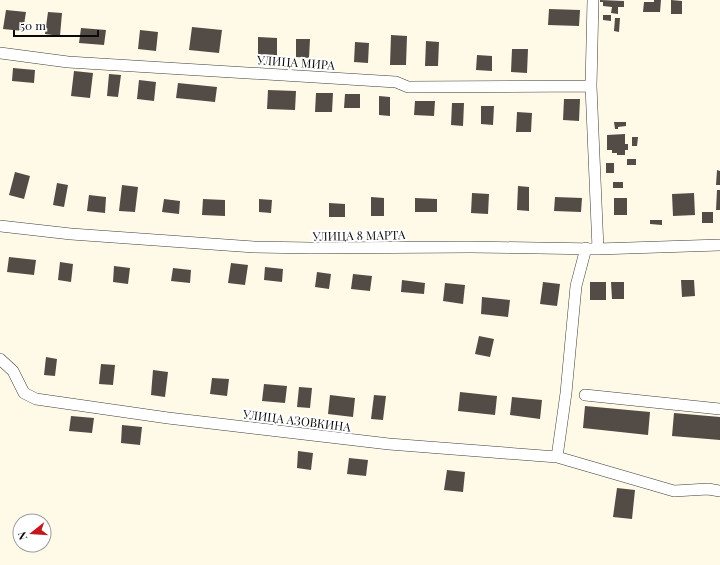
<svg xmlns="http://www.w3.org/2000/svg" width="720" height="565" viewBox="0 0 720 565" font-family="'Playfair Display',serif">
<rect width="100%" height="100%" fill="#fffae7"/>
<path fill="#534b46" d="M600,0l24,1v6h-6v7l-7,-1 1,-6 -9,-1v-4h-3z
M654,0h7l-1,12h-17l1,-10h10z
M671,0l11,1v13h-11z
M549,9l31,1 -1,16 -31,-1z
M6,10l20,2 -3,19 -20,-2z
M48,12l14,1 -2,23 -15,-2z
M603,15h8v6l-8,-1z
M615,18h5l-1,14 -5,-1z
M192,27l30,3 -3,23 -30,-3z
M81,28l25,2 -2,15 -25,-2z
M140,30l18,2 -2,19 -18,-2z
M391,35l16,1 -1,29h-16z
M258,37l19,1v18l-19,-1z
M296,39h14l-1,19 -13,-1z
M426,41l13,1 -1,24h-13z
M355,42l14,1 -1,20 -14,-1z
M512,49h16l-1,24 -16,-1z
M477,55l15,1v15l-16,-1z
M13,68l22,2 -1,13 -22,-2z
M74,71l19,2 -3,25 -19,-2z
M109,74l12,1 -3,22 -11,-1z
M139,80l17,2 -2,19 -17,-2z
M178,83l39,4 -2,15 -39,-4z
M268,90l28,1 -1,19 -28,-1z
M316,93h17l-1,19h-17z
M345,94h15v14h-16z
M379,96l11,1v19l-11,-1z
M564,99h16l-1,22 -16,-1z
M415,101h20l-1,15 -20,-1z
M452,103h12l-1,23 -12,-1z
M481,106h13l-1,19 -12,-1z
M517,112l15,1 -1,19h-15z
M614,122h12v4l-8,1v2h-3z
M625,134v10h3v6h-3v5h-8v-2h-5v-3h-5v-15z
M632,137h6l-1,9h-5z
M627,159h9v6h-9z
M606,163h8v10h-8z
M717,170l3,1v14h-4z
M15,172l15,4 -6,23 -15,-4z
M613,182h10v6h-10z
M57,183l11,2 -4,22 -11,-2z
M122,185l16,2 -3,25 -16,-1z
M518,186l11,1v24l-12,-1z
M717,190h3v20h-4z
M472,193l17,1 -1,20 -17,-1z
M694,193l1,22 -22,1 -1,-22z
M89,195l17,2 -1,16 -18,-2z
M371,197l13,1v18h-13z
M555,197l27,1 -1,14 -27,-1z
M415,198l22,1v13h-22z
M614,198h13v17h-13z
M164,199l16,2 -1,13 -17,-2z
M203,199l22,1v16l-23,-1z
M259,199l13,1 -1,13 -12,-1z
M329,203l16,1v13h-16z
M702,212h11v11h-11z
M650,220h12v5l-12,-1z
M9,257l27,3 -2,15 -27,-3z
M60,262l13,2 -2,18 -13,-2z
M231,263l17,2 -3,20 -17,-2z
M114,266l16,2 -2,16 -15,-2z
M265,267l18,2 -1,13 -18,-2z
M173,268l18,2 -1,13 -19,-2z
M317,272l14,2 -2,15 -14,-2z
M353,274l19,2 -2,15 -19,-2z
M402,280l23,3 -1,11 -23,-2z
M681,280h13l1,16 -13,1z
M543,282l17,2 -3,22 -17,-2z
M590,282h16v18h-16z
M611,282h13v17h-12z
M445,283l20,2 -2,19 -20,-3z
M482,297l28,3 -2,17 -27,-3z
M479,336l15,3 -4,18 -15,-3z
M46,357l11,2 -2,17 -11,-1z
M101,364l14,1 -2,20 -14,-1z
M153,370l15,2 -3,25 -14,-2z
M212,378l17,1 -2,17 -17,-2z
M264,384l23,2 -2,17 -23,-2z
M299,387l13,1 -2,20 -13,-1z
M460,392l37,4 -2,19 -37,-4z
M330,395l25,3 -2,19 -25,-3z
M374,395l12,1 -3,24 -12,-1z
M512,397l30,3 -2,19 -30,-4z
M585,406l65,6 -2,23 -65,-7z
M674,413l46,4v23l-48,-4z
M71,416l23,2 -2,15 -23,-2z
M122,425l20,2 -2,18 -19,-2z
M298,451l15,2 -2,17 -14,-2z
M349,458l19,2 -2,16 -19,-2z
M447,470l18,2 -2,20 -19,-2z
M617,488l18,2 -3,29 -19,-2z"/>
<g fill="none" stroke-linecap="round" stroke-linejoin="round">
<g stroke="#3d3d3d" stroke-width="12">
<path id="street" d="M593,0l-2,86 7,163
M0,53l68,9 328,20 12,5 183,-1
M0,226l71,8 183,13 57,1 159,-1 128,2 122,-4
M0,359l13,12 11,22 12,6 132,19 221,26 168,13 117,34 34,-2 12,2
M585,395l135,14
M557,457l9,-64 10,-107 10,-38"/>
</g>
<use href="#street" stroke="#fff" stroke-width="11"/>
</g>
<g text-anchor="middle" dominant-baseline="central" stroke-width="4" stroke-linejoin="round" paint-order="stroke">
<g font-size="12" fill="#0a0a0a" stroke="#fff">
<text transform="translate(296 62) rotate(4)">УЛИЦА МИРА</text>
<text transform="translate(359 235) rotate(-1)">УЛИЦА 8 МАРТА</text>
<text transform="translate(297 420) rotate(7)">УЛИЦА АЗОВКИНА</text>
</g>
</g>
<g transform="translate(32 533) rotate(253)"><circle r="19" fill="#ffffff" stroke="#9d9d9d"/>
<path d="M0-3L7 15L0 10L-7 15Z" fill="#c51720"/>
<text y="-6" font-size="11" font-weight="bold" text-anchor="middle" fill="#0a0a0a">N</text>
</g>
<path d="M14 30v6h84v-6" fill="none" stroke="#0a0a0a" stroke-width="2"/>
<text x="20" y="30" font-size="12" fill="#0a0a0a" stroke="#ffffff" stroke-width="3" paint-order="stroke">50 m</text>
</svg>
